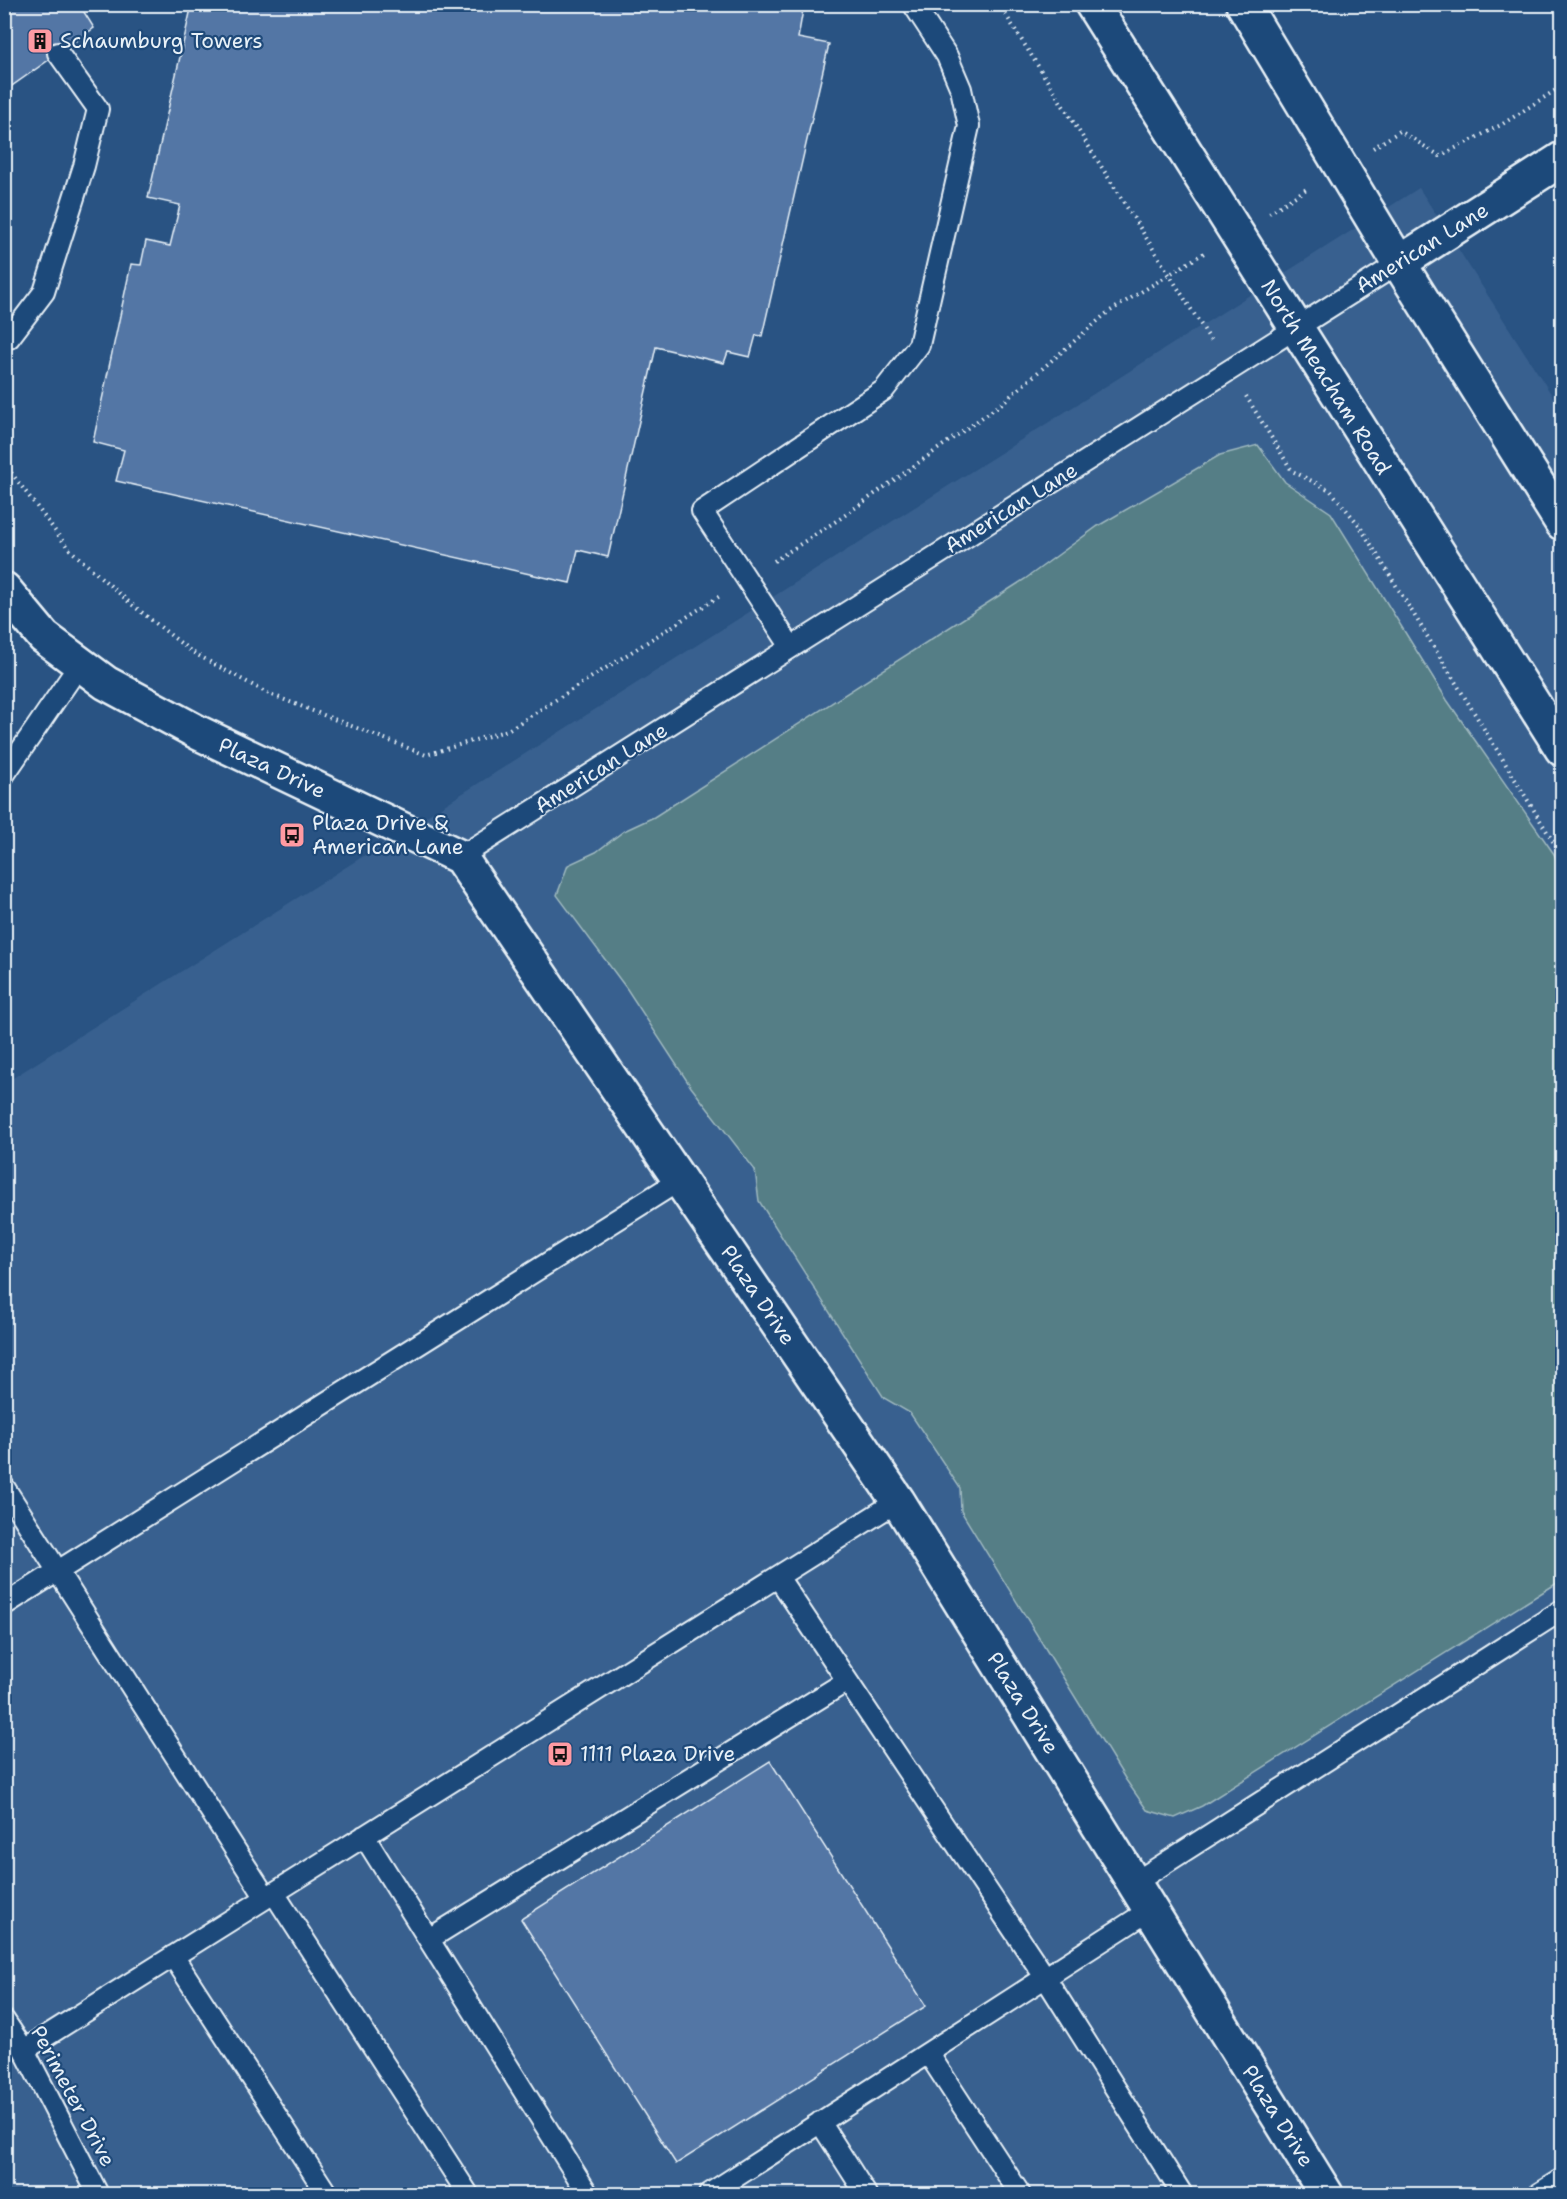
<svg xmlns="http://www.w3.org/2000/svg" width="1567" height="2199" viewBox="0 0 1567 2199" font-family="'Shantell Sans',sans-serif">
<rect width="100%" height="100%" fill="#295383"/>
<filter id="ink" filterUnits="userSpaceOnUse"><feTurbulence type="fractalNoise" baseFrequency=".0167" numOctaves="2"/><feDisplacementMap in="SourceGraphic" scale="12" xChannelSelector="R" yChannelSelector="G"/><feConvolveMatrix kernelMatrix="1 2 1 2 8 2 1 2 1" color-interpolation-filters="sRGB"/></filter>
<g filter="url(#ink)">
<path fill="#39618f" d="M1419,188l143,223v1783h-1557v-1111z"/>
<path fill="#557e86" stroke="#9eb8bf" stroke-width="1.5" d="M1258,445l27,37 46,31 116,187 107,154 8,17v709l-360,226 -27,12 -28,-8 -21,-30 -165,-269 -1,-23 -50,-75 -26,-15 -125,-197 -4,-31 -64,-83 -64,-98 -70,-94 11,-30 28,-13 28,-21 30,-14 371,-238 73,-53 122,-71z"/>
<path fill="#5276a5" stroke="#e8f1f8" stroke-width="1.5" d="M4,4h75l15,24 -88,62z
M192,4h612l-6,34 31,6 -67,292 -6,-1 -6,22 -22,-5 -4,11 -68,-16 -48,210 -30,-7 -8,33 -454,-102 8,-31 -31,-8 38,-178 10,1 5,-24 24,5 10,-41 -32,-7z
M770,1761l156,245 -250,158 -155,-245z"/>
<g fill="none" stroke-linecap="round" stroke-linejoin="round">
<g stroke="#e8f1f8" stroke-width="24">
<path id="service" d="M9,338l35,-46 40,-126 14,-57 -40,-56
M791,647l-89,-136 182,-121 35,-45 50,-219 -8,-37 -14,-33 -34,-52
M4,775l76,-111
M460,857l939,-594
M4,1487l262,411
M778,1577l267,400 137,217
M4,1605l676,-425
M364,1836l224,358
M1134,1883l428,-273
M274,1893l194,301
M429,1939l418,-258
M173,1956l154,238
M4,2020l20,30 74,144
M24,2050l874,-549
M928,2053l92,141
M820,2122l46,72
M709,2194l441,-284
M1538,2194l24,-15"/>
</g>
<g stroke="#e8f1f8" stroke-width="38">
<path id="minor" d="M1399,263l163,-104
M4,589l40,48 62,46 93,50 261,124 438,644 428,693"/>
</g>
<g stroke="#e8f1f8" stroke-width="38">
<path id="secondary" d="M1092,4l470,745
M1243,4l156,259 163,260"/>
</g>
<path stroke="#e8f1f8" stroke-width="4" stroke-dasharray="1.5 4.5" stroke-linecap="butt" d="M999,4l214,340
M1373,148l27,-17 40,25 61,-31 61,-39
M1269,213l39,-25
M1246,396l46,75 38,19 29,35 203,331
M4,463l64,85 62,55 62,49 75,41 159,62 82,-25 212,-134
M774,561l67,-43 160,-114 106,-91 97,-60"/>
<use href="#service" stroke="#1f4a7a" stroke-width="20"/>
<use href="#minor" stroke="#1f4a7a" stroke-width="33"/>
<use href="#secondary" stroke="#1f4a7a" stroke-width="33"/>
</g>
</g>
<defs>
<g id="building-square" transform="scale(1.35)"><rect x="-9" y="-9" width="18" height="18" rx="4" fill="#ff9aa2" stroke="#1f4a7a"/><path d="M-4-6H4V6H1V3H-1V6H-4ZM-2.5-4.3h1.7v1.8h-1.7ZM.8-4.3h1.7v1.8H.8ZM-2.5-1h1.7V.8h-1.7ZM.8-1h1.7V.8H.8Z" fill="#111"/></g>
<g id="bus-square" transform="scale(1.35)"><rect x="-9" y="-9" width="18" height="18" rx="4" fill="#ff9aa2" stroke="#1f4a7a"/><path d="M-5-6H5V4H4V6H2V4H-2V6H-4V4H-5ZM-3.5-4V0h7V-4ZM-3.5 1.2v1.5H-2V1.2ZM2 1.2v1.5H3.5V1.2Z" fill="#111"/></g>
</defs>
<g fill-rule="evenodd">
<use href="#building-square" x="40" y="41"/>
<use href="#bus-square" x="292" y="835"/>
<use href="#bus-square" x="560" y="1754"/>
</g>
<g text-anchor="middle" dominant-baseline="central" stroke-width="4.5" stroke-linejoin="round" paint-order="stroke">
<g font-size="21" fill="#e8f1f8" stroke="#1f4a7a" text-anchor="start">
<text x="60" y="41">Schaumburg Towers</text>
<text x="312" y="823">Plaza Drive &amp;<tspan x="312" dy="24">American Lane</tspan></text>
<text x="580" y="1754">1111 Plaza Drive</text>
</g>
<g font-size="21" fill="#e8f1f8" stroke="#1f4a7a">
<text transform="translate(1422 248) rotate(-32)">American Lane</text>
<text transform="translate(1326 377) rotate(58)">North Meacham Road</text>
<text transform="translate(1011 508) rotate(-32)">American Lane</text>
<text transform="translate(272 768) rotate(25)">Plaza Drive</text>
<text transform="translate(601 768) rotate(-32)">American Lane</text>
<text transform="translate(758 1295) rotate(56)">Plaza Drive</text>
<text transform="translate(1023 1703) rotate(58)">Plaza Drive</text>
<text transform="translate(73 2096) rotate(62)">Perimeter Drive</text>
<text transform="translate(1278 2116) rotate(58)">Plaza Drive</text>
</g>
</g>
<rect width="1567" height="2199" fill="none" stroke="#1f4a7a" stroke-width="24"/>
<rect x="12" y="12" width="1543" height="2175" fill="none" stroke="#e8f1f8" stroke-width="2" filter="url(#ink)"/>
</svg>
